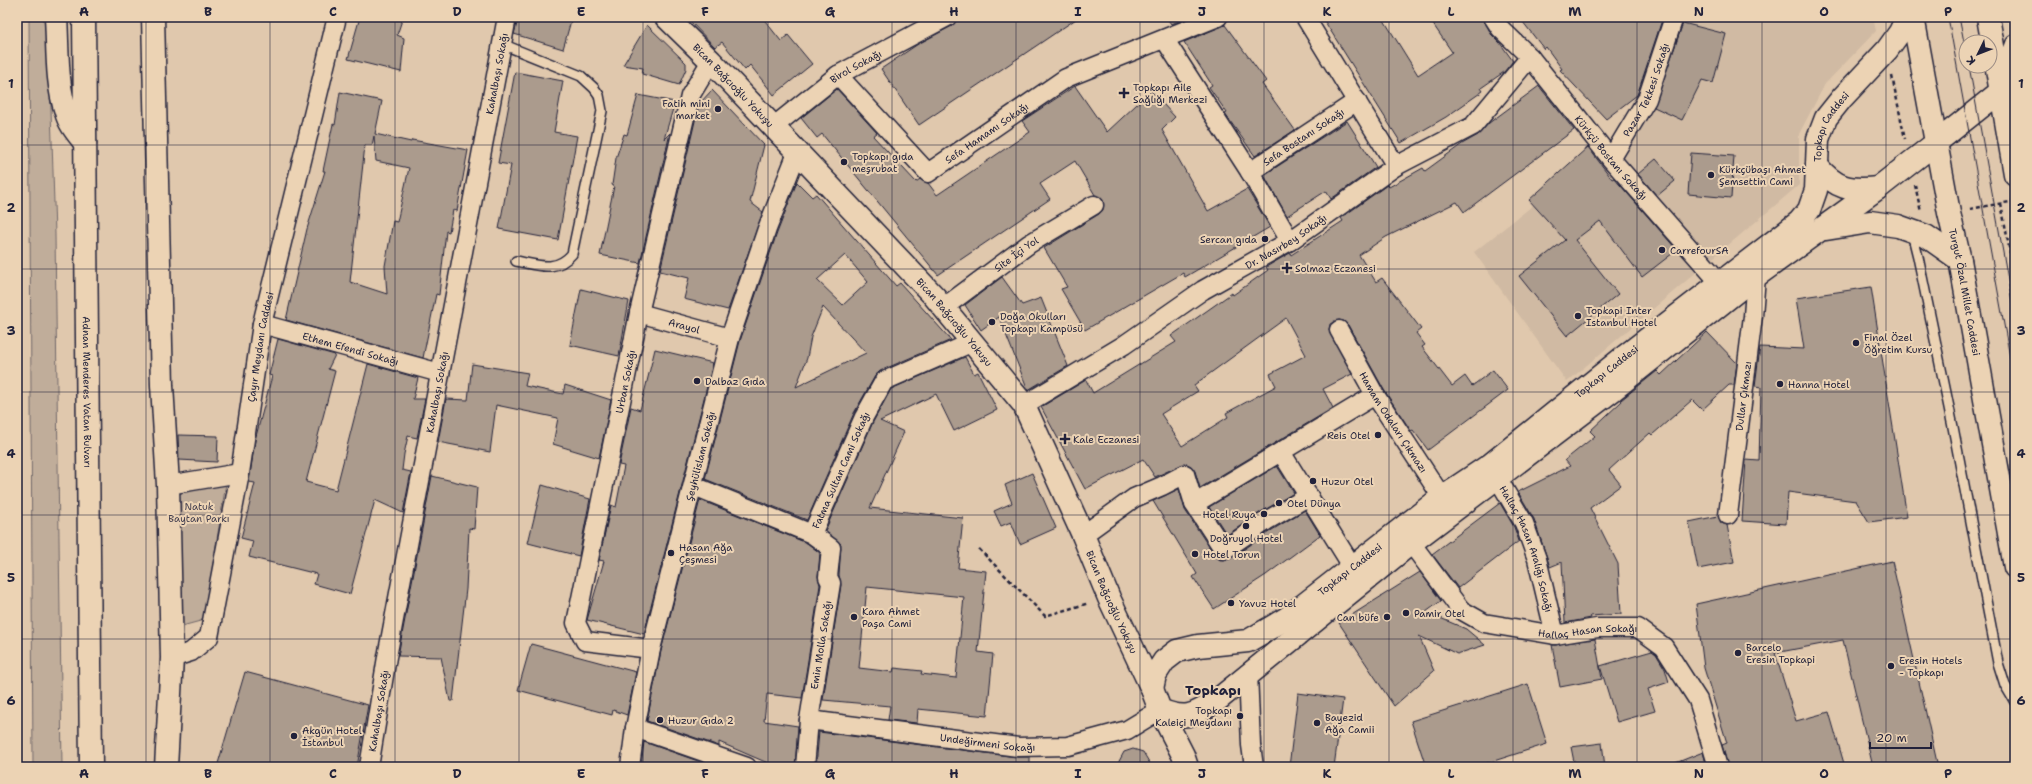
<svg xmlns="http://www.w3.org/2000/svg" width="2032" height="784" viewBox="0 0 2032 784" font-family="'Shantell Sans',sans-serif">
<rect width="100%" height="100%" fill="#e0c8ad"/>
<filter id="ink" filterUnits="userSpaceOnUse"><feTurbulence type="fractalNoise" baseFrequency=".025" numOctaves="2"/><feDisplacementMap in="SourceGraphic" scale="8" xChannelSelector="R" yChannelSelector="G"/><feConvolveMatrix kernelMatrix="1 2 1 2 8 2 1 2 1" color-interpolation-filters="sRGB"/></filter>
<g filter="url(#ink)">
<path fill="#d0baa3" d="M1664,17h209l3,14 -51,53 -26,50v51l-232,197 -93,-130 144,-114z"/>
<path fill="#c0ad9a" stroke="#71686a" d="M29,17h19l7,217 7,533h-29z
M226,483l-22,137 -22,6 -5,-132z"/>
<path fill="#ab9b8d" stroke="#22223b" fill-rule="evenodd" d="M360,17h43l-6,18 7,3 -3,34 -53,-13z
M519,17h53l-9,32 -49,-15z
M686,17h76l19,24 7,-6 24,29 -38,31 -24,-30 -5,5 -23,-28 -7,5z
M959,17h120l-160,108 -38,-56 37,-25 34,-18z
M1166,17h24l-19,7z
M1322,17h60l36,58 34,-23 -24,-35h55l8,17 9,9 13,18 -9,11 -23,16 2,3 -37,26 -45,26z
M1519,17h144l-26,78 -31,24 -46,-49 2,-1 -16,-22 -2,2z
M1683,23l43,11 -13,49 -11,-3 -20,40 -28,-13z
M647,25l39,38v6l-7,16 -37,-11 1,-6 -20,-3z
M1225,25l41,56 -4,3 33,46 -40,26 -30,-42 2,-1 -18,-26 3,-2 -28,-43z
M515,72l48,9 -9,51 23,4 -19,104 -59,-11 12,-64 -13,-2z
M1075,86l32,46 44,-41 24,26 -13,13 46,81 39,-22 23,38 -85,50 -2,-4 -98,57 -24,-41 6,-2 -23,-39 55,-34 4,-4v-10l-8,-5 -20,-34 -35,23 10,15 -112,76 -116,-141 -5,4 -16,-20 36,-29 40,44 -4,3 43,46 4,-3 8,4 9,12 93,-63 -8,-11z
M1539,86l35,44 -110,82 -7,-10 -71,35 -27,18 17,27 6,-4 39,51 -5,4 9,12 -3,2 30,39 13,-10 7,10 21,-16 15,20 -80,60 -15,-20 -2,1 -27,-41 -36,-65 -4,-4 -5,-1 -9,4 -1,6 23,44 -29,15 10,19 -133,80 -5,-17 -4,-5 -4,-2 -6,1 -26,12 -12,-18 -58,30 -44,-82 45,-27 7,13 83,-51 -5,-6 61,-43 1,2 35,-25 -2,-3 24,-14 1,2 52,-34 -2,-3 46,-33 2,2 34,-19 2,3 37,-27 16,-9 11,-12zM1286,318l20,37 -36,19 6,12 -50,27 2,4 -46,29 -21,-32 37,-23 -4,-6z
M712,90l52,55 -14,57 13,10 -35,98 -44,-11 5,-21 -29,-7 39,-167z
M340,92l42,9 -7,33 36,8 1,-2 56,10 -11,61 -4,-1 -4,22 -3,-1 -7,64 -3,-1 -13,64 -137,-38 21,-91 18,-58h-2l10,-47 2,1zM374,136l2,25 33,7 -12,54 -4,-1 -8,45 2,28 -37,-12 15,-137h7z
M638,95l37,7 -11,37 6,-6 -30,130 -40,-8 14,-69 -2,-1 4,-27 8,-24 3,1z
M1347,121l29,46 -45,32 -5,-8 -39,25 -23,-41z
M1588,147l24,32 2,-1 63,72 -35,27 -42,-56 -25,19 43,54 -51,42 -48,-60 46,-36 -36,-40z
M1691,153l43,3 -3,42 -43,-4z
M1656,159l19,22 -18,15 -19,-22z
M797,182l15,15 4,-3 80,92 4,-3 51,57 -71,31 -5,5 -21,37 -47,107 -102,-41 35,-138 37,-108zM845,255l23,27 -25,23 -26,-25zM823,307l43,46 -70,34 11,-29 4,-21z
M1002,277l20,28 19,-7 27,68 -40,24 -29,-73 -18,13 -16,-25z
M1871,287l36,230 -38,5 -13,-21 -68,-9 -2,32 -44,-3 4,-61 13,1 2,-74 -6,-1 5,-39 44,2 -8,-51z
M581,289l48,12 -10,55 -49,-11z
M1707,332l30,31 -3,22h-5l-27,25 -10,-10 -40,35 -2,-2 -41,37 12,15 -31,23 28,56 3,50 -31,2 1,2 -26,5 -3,-61 -12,5 -16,-48 -16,-27 52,-26 -5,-6 30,-24 -5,-5 32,-30 -1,-1 36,-29 4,4z
M278,339l57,16 -7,14 7,2 -29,111 30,8 32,-126 50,14 -5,21h12l-8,39 -9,-2 -4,18 -2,16 9,2 -8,41 -28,-13 -25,94 -36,-10 3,-10 -68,-17 4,-16 -12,-3 14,-55 -6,-1 6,-42 17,-64 -3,-1z
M655,349l58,14 -69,271 -57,-14 17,-59 -5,-1 12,-55 5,2 8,-41 -5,-1 12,-58 9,3z
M965,357l9,17 4,-2 19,38 -43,21 -18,-37 -56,27 24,11 -34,76 93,10 -5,50 28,3 -8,81 15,2 -6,62 -69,-7 -1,14 -29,-3 2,-14 -67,-6 18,-115 -2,-10 2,-31 -16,-13 48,-109 18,-33zM867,587l97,10 -8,81 -35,-4 1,-3 -28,-3 -1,4 -34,-4z
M472,364l56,9 -3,13 38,8 2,-9 46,15 -12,58 -46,-14 5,-26 -62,-13 -6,47 -52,-10 8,-43 22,1z
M178,435l40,1 -1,26 -38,-2z
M1277,466l17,27 -33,19 -34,23 -18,-28z
M1032,473l24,55 -36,16 -9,-22 -10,4 -7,-15 18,-8 -7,-18z
M432,476l45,11 -3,42 -5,-1 -3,61 -13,112h-3l-9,-44 -43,-1z
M542,485l48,14 -11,57 -51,-13z
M1179,489l6,21 30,46 5,4 10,-1 42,-29 33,-20 15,25 -54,40 -52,34 -21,-32 4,-3 -44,-73z
M700,500l107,43 13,10 -2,23 2,9 -18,113 -35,-4 -3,27 34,5 -3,41h-18l-58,-25v4l-72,-25 14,-70z
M1500,503l14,24 5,14 -61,47 -26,-34z
M1718,516l3,7 6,2 7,37 -36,7 -9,-47z
M1892,561l46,206h-65l-30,-127 -68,13 21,68 33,-9 16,55h-117l-6,-22 5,-2 -23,-75 -8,-64z
M1420,572l21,29 -15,11 40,17 19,16 -28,9 -38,-18 15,35 -40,35 -55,-83z
M1595,639l7,40 -42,8 -8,-42z
M531,644l105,28 -9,43 -14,-5 -1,5 -94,-25z
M1652,651l4,3 9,15 4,13 -21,7 7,22 -38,11 -17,-56z
M245,672l123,33 -11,62h-140z
M1528,684l19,60 -72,23h-49l-15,-46z
M1298,693l45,6 -9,68h-45z
M819,732l198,25h13v10h-214z
M644,742l71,25h-74z
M1602,743l3,24h-30l-4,-20z
M1133,749l10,3 9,15h-36l8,-15z
M1703,752l4,15h-39v-1z"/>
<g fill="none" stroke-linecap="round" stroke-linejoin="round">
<g stroke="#22223b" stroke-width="12">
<path id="lane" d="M502,44l79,32 13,12 5,7 3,16 -30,143c-16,19 -35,11 -56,7
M1912,233l6,24 35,170 45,236 7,22 10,17"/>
</g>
<g stroke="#22223b" stroke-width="21">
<g id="street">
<path d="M1305,17l91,149"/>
<path id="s1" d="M1493,17l7,11 30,29 81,102 117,133"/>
<path d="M1165,40l85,132 40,69"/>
<path id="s2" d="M838,75l90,98 138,-95 152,-61"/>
<path d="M2002,87l4,-20 9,-23"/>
<path id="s3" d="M773,127l65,-52 109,-58"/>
<path id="s4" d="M1611,159l36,-60 27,-82"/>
<path id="s5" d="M1250,172l107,-71"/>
<path id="s6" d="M943,308l86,-64 65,-39"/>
<path id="s7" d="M639,313l91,25"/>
<path id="s8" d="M262,324l178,49"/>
<path id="s9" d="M1339,330l36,65 74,113"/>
<path id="s10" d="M1024,405l100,-60 79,-55 87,-49 106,-75 77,-40 57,-69"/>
<path d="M1281,452l71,114"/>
<path id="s11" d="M1491,467l33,56 13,36 18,76"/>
<path d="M168,485l72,-12"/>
<path d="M694,486l118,48 19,14 -3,29 3,6 -22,137 -4,47"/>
<path d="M1194,504l181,-109"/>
<path id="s12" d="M1728,515l25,-199 3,-40"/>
<path id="s13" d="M812,534l52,-117 20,-36 89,-39"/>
<path d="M1083,535l51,-37 28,-12 23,-12 9,30 30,46 42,-29 43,-25"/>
<path id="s14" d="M1411,543l50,67 23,13 71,12 42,-7h41l26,19 34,53 20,67"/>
<path id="s15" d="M651,649l-66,-8 -9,-18 63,-310 51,-217 21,-35"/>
<path id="s16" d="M172,658l19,-6 18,-15 31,-164 22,-149 75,-307"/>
<path d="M1248,673l3,72 3,22"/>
<path id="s17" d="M809,720l209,27 50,-1 59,-16 33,-20"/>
<path d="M635,728l112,39"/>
<path id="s18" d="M369,767l18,-110 120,-640"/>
<path id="s19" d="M630,767l5,-39 16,-79 79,-311 37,-109 30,-76"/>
</g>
</g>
<g stroke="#22223b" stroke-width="25">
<g id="secondary">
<path d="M153,17l9,368 6,100 4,173 -6,109"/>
<path id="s20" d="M666,17l45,44 223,235 90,109 59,130 26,63 43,91 8,21c25,10 33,6 55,-8l196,-159 202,-153 143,-114 122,-88 59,-46"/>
<path d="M1817,166c19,23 33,25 61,22"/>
<path d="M1826,229l44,-7 28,4 28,10 34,24"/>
<path id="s21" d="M1152,689l3,-14 9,-14 13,-10 21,-5 50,-5 39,-23 155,-121 48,-32 130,-105 179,-138 10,-12 7,-20 2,-51 8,-21 16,-20 45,-48 13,-18 7,-15"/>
<path d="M1160,710l23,45 4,12"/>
</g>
</g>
<g stroke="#22223b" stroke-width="25">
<g id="primary">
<path d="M56,17c2,31 0,66 10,95 3,12 12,22 19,31"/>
<path id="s22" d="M84,17l7,750"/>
<path id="s23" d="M1913,17l36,196 11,47 55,307"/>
<path d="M1988,17l27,157"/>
<path d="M1937,142l64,-51"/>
</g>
</g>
<path stroke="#22223b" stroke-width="2.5" stroke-dasharray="4 3" stroke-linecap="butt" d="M1892,76l13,63
M1915,185l6,27
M2001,203l9,50
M1970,209l45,-8
M979,549l66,67 44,-13"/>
<use href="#lane" stroke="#ecd3b4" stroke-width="9"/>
<use href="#street" stroke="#ecd3b4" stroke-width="18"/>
<use href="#secondary" stroke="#ecd3b4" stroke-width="22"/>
<use href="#primary" stroke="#ecd3b4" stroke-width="22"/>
<path stroke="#22223b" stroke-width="1" d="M1948,17l67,368
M1959,17l7,35
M1969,66l46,252"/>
</g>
</g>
<path fill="none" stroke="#22223b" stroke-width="1" stroke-opacity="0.55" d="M146,17v750M270,17v750M395,17v750M519,17v750M643,17v750M768,17v750M892,17v750M1016,17v750M1140,17v750M1264,17v750M1389,17v750M1513,17v750M1637,17v750M1762,17v750M1886,17v750M17,145h1998M17,269h1998M17,392h1998M17,515h1998M17,639h1998"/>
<g fill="#22223b" stroke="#ecd3b4" stroke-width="1.5">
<path d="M1122 87h4v4h4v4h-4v4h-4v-4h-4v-4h4z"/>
<circle cx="718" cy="109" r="4"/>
<circle cx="844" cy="162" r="4"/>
<circle cx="1711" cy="175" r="4"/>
<circle cx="1265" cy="239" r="4"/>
<circle cx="1662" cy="250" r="4"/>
<path d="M1285 262h4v4h4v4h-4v4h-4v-4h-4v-4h4z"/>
<circle cx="1578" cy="316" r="4"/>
<circle cx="992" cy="322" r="4"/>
<circle cx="1856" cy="343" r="4"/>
<circle cx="697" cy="381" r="4"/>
<circle cx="1780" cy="384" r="4"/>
<circle cx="1378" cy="435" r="4"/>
<path d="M1063 433h4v4h4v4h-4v4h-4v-4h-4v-4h4z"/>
<circle cx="1313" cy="481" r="4"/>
<circle cx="1279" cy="503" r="4"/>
<circle cx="1264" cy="514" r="4"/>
<circle cx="1246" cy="526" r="4"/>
<circle cx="671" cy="553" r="4"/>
<circle cx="1195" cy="554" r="4"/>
<circle cx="1231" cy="603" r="4"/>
<circle cx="1406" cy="613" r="4"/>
<circle cx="854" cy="617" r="4"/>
<circle cx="1387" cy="617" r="4"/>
<circle cx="1738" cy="653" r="4"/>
<circle cx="1891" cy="666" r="4"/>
<circle cx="1240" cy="716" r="4"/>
<circle cx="660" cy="720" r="4"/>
<circle cx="1317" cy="723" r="4"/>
<circle cx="294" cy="736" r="4"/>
</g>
<g text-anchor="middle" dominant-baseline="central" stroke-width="4" stroke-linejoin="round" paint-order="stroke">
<g font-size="10" fill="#22223b" stroke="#ecd3b4">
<text stroke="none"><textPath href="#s3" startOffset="103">Birol Sokağı</textPath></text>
<text stroke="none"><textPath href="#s18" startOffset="705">Kahalbaşı Sokağı</textPath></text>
<text stroke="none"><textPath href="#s20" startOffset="96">Bican Bağcıoğlu Yokuşu</textPath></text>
<text stroke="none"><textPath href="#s4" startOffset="78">Pazar Tekkesi Sokağı</textPath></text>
<text stroke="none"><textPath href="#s21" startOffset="916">Topkapı Caddesi</textPath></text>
<text stroke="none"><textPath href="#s2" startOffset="204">Sefa Hamamı Sokağı</textPath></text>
<text stroke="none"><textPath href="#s5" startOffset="64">Sefa Bostanı Sokağı</textPath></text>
<text stroke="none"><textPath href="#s1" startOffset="184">Kürkçü Bostanı Sokağı</textPath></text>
<text stroke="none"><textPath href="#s10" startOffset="309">Dr. Nasırbey Sokağı</textPath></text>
<text stroke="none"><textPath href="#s6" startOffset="91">Site İçi Yol</textPath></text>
<text stroke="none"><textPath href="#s23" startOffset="280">Turgut Özal Millet Caddesi</textPath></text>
<text stroke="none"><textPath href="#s20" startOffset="420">Bican Bağcıoğlu Yokuşu</textPath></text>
<text stroke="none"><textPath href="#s7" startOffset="47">Arayol</textPath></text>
<text stroke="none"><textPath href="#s16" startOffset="338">Çayır Meydanı Caddesi</textPath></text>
<text stroke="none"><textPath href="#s8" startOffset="92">Ethem Efendi Sokağı</textPath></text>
<text stroke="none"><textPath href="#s21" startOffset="568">Topkapı Caddesi</textPath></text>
<text stroke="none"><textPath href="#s15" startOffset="333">Urban Sokağı</textPath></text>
<text stroke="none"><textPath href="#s22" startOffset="375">Adnan Menderes Vatan Bulvarı</textPath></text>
<text stroke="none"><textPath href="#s18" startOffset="381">Kahalbaşı Sokağı</textPath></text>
<text stroke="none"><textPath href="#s12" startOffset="120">Dullar Çıkmazı</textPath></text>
<text stroke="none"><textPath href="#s9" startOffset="107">Hamam Odaları Çıkmazı</textPath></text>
<text stroke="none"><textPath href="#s19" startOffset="319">Şeyhülislam Sokağı</textPath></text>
<text stroke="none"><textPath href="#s13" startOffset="70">Fatma Sultan Cami Sokağı</textPath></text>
<text stroke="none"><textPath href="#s11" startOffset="90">Hallaç Hasan Aralığı Sokağı</textPath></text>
<text stroke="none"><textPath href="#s21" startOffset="244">Topkapı Caddesi</textPath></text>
<text stroke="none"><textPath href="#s20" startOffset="744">Bican Bağcıoğlu Yokuşu</textPath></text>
<text stroke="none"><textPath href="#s14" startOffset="215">Hallaç Hasan Sokağı</textPath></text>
<text transform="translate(821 645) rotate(-81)">Emin Molla Sokağı</text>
<text stroke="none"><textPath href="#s18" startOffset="57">Kahalbaşı Sokağı</textPath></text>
<text stroke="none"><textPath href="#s17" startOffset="180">Undeğirmeni Sokağı</textPath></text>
</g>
<g font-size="10" fill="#22223b" stroke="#ecd3b4" text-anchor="start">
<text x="1133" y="87">Topkapı Aile<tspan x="1133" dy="12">Sağlığı Merkezi</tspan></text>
<text x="710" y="103" text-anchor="end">Fatih mini<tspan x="710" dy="12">market</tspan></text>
<text x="852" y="156">Topkapı gıda<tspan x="852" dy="12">meşrubat</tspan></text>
<text x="1719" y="169">Kürkçübaşı Ahmet<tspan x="1719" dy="12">Şemsettin Cami</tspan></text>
<text x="1257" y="239" text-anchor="end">Sercan gıda</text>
<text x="1670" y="250">CarrefourSA</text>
<text x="1295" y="268">Solmaz Eczanesi</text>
<text x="1586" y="310">Topkapi Inter<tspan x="1586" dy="12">Istanbul Hotel</tspan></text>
<text x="1000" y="316">Doğa Okulları<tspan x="1000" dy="12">Topkapı Kampüsü</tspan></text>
<text x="1864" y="337">Final Özel<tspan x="1864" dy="12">Öğretim Kursu</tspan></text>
<text x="705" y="381">Dalbaz Gıda</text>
<text x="1788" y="384">Hanna Hotel</text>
<text x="1370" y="435" text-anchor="end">Reis Otel</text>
<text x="1073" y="439">Kale Eczanesi</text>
<text x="1321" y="481">Huzur Otel</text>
<text x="1287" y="503">Otel Dünya</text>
<text x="1256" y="514" text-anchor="end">Hotel Ruya</text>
<text x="1246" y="538" text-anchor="middle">Doğruyol Hotel</text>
<text x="679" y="547">Hasan Ağa<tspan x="679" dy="12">Çeşmesi</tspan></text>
<text x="1203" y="554">Hotel Torun</text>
<text x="1239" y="603">Yavuz Hotel</text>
<text x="862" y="611">Kara Ahmet<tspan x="862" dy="12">Paşa Cami</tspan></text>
<text x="1414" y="613">Pamir Otel</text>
<text x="1379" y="617" text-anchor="end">Can büfe</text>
<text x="1746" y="647">Barcelo<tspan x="1746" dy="12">Eresin Topkapi</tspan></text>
<text x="1899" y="660">Eresin Hotels<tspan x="1899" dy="12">- Topkapı</tspan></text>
<text x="1232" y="710" text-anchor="end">Topkapı<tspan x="1232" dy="12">Kaleiçi Meydanı</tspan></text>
<text x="1325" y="717">Bayezid<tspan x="1325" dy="12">Ağa Camii</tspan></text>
<text x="668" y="720">Huzur Gıda 2</text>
<text x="302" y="730">Akgün Hotel<tspan x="302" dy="12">İstanbul</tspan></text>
</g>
<g font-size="10" fill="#423e4e" stroke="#ecd3b4">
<text x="199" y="506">Natuk<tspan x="199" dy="12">Baytan Parkı</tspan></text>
</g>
<g font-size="14" font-weight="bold" fill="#22223b" stroke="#ecd3b4">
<text x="1213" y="690">Topkapı</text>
</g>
</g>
<rect width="2032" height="784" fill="none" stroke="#ecd3b4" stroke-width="44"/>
<g transform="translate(1978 54) rotate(227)"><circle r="19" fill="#ecd3b4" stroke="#9b8c84"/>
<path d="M0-3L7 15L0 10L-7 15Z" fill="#22223b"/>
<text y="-6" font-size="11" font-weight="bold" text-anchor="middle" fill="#22223b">K</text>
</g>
<path d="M1870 742v6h61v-6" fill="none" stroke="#22223b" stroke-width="2"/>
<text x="1876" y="742" font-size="12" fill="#22223b" stroke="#ecd3b4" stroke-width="3" paint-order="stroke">20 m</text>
<rect x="22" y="22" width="1988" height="740" fill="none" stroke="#22223b" stroke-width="1.5"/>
<g font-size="13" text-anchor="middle" font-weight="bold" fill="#22223b">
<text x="84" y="16">A</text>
<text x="208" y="16">B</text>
<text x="333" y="16">C</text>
<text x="457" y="16">D</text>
<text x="581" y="16">E</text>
<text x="705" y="16">F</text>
<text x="830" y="16">G</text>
<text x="954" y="16">H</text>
<text x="1078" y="16">I</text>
<text x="1202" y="16">J</text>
<text x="1327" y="16">K</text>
<text x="1451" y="16">L</text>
<text x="1575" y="16">M</text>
<text x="1699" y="16">N</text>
<text x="1824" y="16">O</text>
<text x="1948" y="16">P</text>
<text x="11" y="88">1</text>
<text x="2021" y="88">1</text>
<text x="11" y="212">2</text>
<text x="2021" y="212">2</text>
<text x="11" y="335">3</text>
<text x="2021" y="335">3</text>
<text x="11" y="458">4</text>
<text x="2021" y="458">4</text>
<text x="11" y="582">5</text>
<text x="2021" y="582">5</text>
<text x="11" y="705">6</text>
<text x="2021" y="705">6</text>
<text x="84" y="778">A</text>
<text x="208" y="778">B</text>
<text x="333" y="778">C</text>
<text x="457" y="778">D</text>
<text x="581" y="778">E</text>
<text x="705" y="778">F</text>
<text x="830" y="778">G</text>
<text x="954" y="778">H</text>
<text x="1078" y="778">I</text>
<text x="1202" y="778">J</text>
<text x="1327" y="778">K</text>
<text x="1451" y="778">L</text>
<text x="1575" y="778">M</text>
<text x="1699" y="778">N</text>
<text x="1824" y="778">O</text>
<text x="1948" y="778">P</text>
</g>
</svg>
